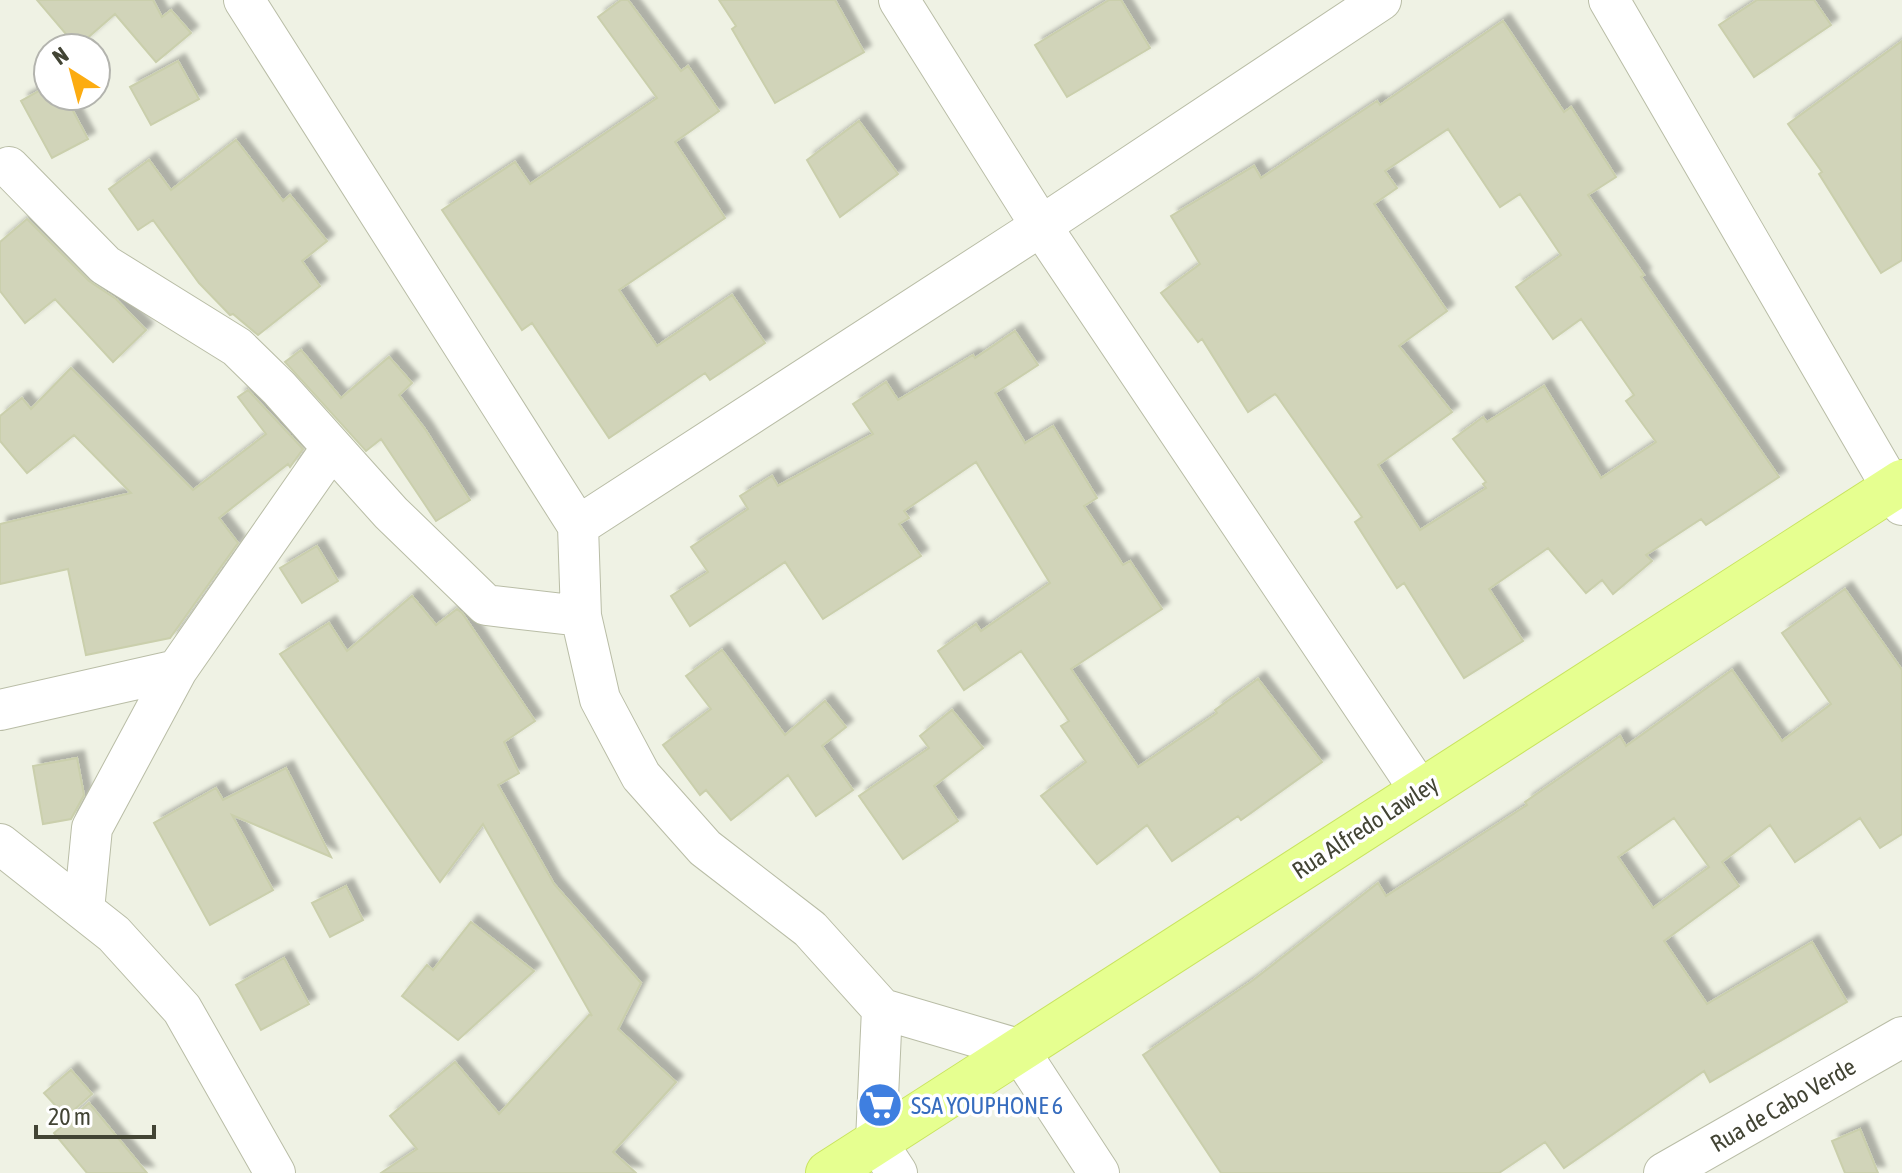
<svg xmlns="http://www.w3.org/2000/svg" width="1902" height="1173" viewBox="0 0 1902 1173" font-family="'Asap Condensed',sans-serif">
<defs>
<filter id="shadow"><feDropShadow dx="7" dy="-7" stdDeviation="2" flood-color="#0004"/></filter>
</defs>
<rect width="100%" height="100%" fill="#eff2e4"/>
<path fill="#d1d4b9" stroke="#cacfac" stroke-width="2" fill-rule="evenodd" filter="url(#shadow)" d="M37,0h116l9,17 9,-7 20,23 -35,29 -41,-48 -38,33z
M621,0h7l53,71 7,-5 31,45 -44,31 50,76 -106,72 38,56 75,-51 33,48 -55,37 -5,-7 -96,65 -77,-115 -10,7 -80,-120 73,-48 15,22 127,-86 -59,-81z
M719,0h116l29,52 -89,51 -43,-74 4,-3z
M1109,0h12l29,48 -83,49 -32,-52z
M1757,0h57l17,25 -77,52 -35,-52z
M1503,21l61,91 7,-5 45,70 -28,18 56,80 -3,2 138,200 -73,48 -5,-6 -55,36 6,6 -39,33 -11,-14 -16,13 -38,-45 -59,41 34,52 -59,37 -60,-95 -7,5 -42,-66 7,-5 -85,-121 -2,-2 -27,18 -46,-73 -4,3 -37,-49 39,-29 -29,-48 83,-50 7,12 116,-77 3,4zM1448,129l52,78 20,-13 41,61 -45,32 37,52 28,-20 53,76 -8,6 30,41 -55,36 -57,-92 -57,36 -4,-5 -30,22 33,43 -3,2 3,4 -66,42 -42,-65 74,-53 -53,-66 48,-35 -73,-107 23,-16 -12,-17z
M1902,41v219l-21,13 -62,-99 3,-2 -34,-48z
M178,61l21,38 -48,26 -21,-38z
M48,86v10h17l23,43 -36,19 -31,-57z
M859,121l39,53 -58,43 -33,-57z
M236,140l47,61 7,-6 37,46 -25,20 18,25 -62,49 -25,-21 -3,1 -31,-32 -46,-63 -15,10 -29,-41 40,-29 22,30z
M27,219l62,62 27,18 30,31 -33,32 -58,-63 -30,24 -25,-32v-49z
M1015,331l23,34 -43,28 30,50 28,-17 44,72 -13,8 39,59 7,-4 32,48 -91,60 67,98 79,-54 -2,-3 43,-31 64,83 -81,58 -3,-4 -66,45 -25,-36 -50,39 -56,-68 45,-34 -25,-36 8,-5 -48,-70 -57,39 -26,-39 38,-27 5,7 69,-48 -74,-121 -72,49 5,7 -10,6 22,32 -98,63 -38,-57 -95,64 -19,-30 37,-24 -17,-25 57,-38 -8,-13 32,-20 6,10 95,-52 -20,-30 33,-22 12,18 75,-45 2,3z
M301,350l40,48 48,-41 23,26 -13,12 26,34 45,71 -34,21 -55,-82 -15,12 -81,-89z
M71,368l122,122 73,-56 -28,-37 10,-7 55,59 -13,18 -2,-3 -69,54 19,25 -68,95 -84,17 -18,-86 -68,15v-60l131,-31 -57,-58 -47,38 -27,-32v-25l22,-18 9,11z
M317,546l21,35 -36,22 -22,-35z
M1845,589l57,81v164l-22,14 -20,-30 -65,44 -25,-37 -48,37 17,24 -75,55 43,63 105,-62 35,60 -137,80 -6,-11 -140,97 -19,-26 -46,31h-278l-78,-118 109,-74 126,-98 8,13 141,-91 -2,-3 95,-66 6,10 106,-76 50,71 49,-37 -49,-71zM1674,818l35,49 -56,41 -35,-51z
M412,596l24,29 21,-16 5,4 73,108 -31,21 15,31 -21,12 56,99 87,99 -23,46 58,53 -63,70 23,21h-255l36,-24 -27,-33 65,-54 44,52 91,-100 2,2 -109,-192 -43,58 -160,-228 49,-31 18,28z
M722,650l63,85 40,-34 21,26 -24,19 31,44 -37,26 -28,-41 -57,45 -25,-30 -6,5 -37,-50 48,-36 -25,-33z
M952,710l31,38 -49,38 24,35 -55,38 -44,-63 70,-48 -9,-12z
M77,758l7,37 -13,24 -28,5 -10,-58z
M286,768l45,89 -99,-42 41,75 -63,35 -56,-102 62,-35 7,12z
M346,886l17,34 -33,17 -18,-34z
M471,922l63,49 -76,69 -56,-44 25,-31 6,5z
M284,958l25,46 -48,26 -25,-45z
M71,1070l21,24 -26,23 -22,-24z
M89,1103l58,70h-60l-33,-40z
M1860,1129l18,44h-33l-13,-32z"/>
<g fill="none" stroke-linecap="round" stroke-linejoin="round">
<g stroke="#b9bda6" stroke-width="42">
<path id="minor" d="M244,0l334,526 3,90 19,83 41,77 64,72 105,81 72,80 136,40 81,124
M899,0l142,226 380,566
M1609,0l293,505
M9,167l96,98 132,82 42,41 112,125 95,92 95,11
M578,526l463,-300 340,-226
M0,710l177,-40 154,-221
M0,844l114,90 68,75 93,164
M84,910l8,-82 85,-158
M882,1009l-6,132 21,32
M1664,1173l238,-136"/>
</g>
<g stroke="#c9e45f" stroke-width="46">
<path id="major" d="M828,1173l1074,-691"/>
</g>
<use href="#minor" stroke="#fff" stroke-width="40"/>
<use href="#major" stroke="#e6ff90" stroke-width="44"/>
</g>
<defs>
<g id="supermarket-disc" transform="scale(2.3)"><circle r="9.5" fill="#3f7fe0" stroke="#fff"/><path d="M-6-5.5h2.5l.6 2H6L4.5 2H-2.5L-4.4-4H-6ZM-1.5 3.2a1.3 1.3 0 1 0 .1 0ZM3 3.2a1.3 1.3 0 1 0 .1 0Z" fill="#fff"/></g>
</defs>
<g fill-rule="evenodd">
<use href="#supermarket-disc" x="880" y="1105"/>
</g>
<g text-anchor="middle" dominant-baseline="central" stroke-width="7" stroke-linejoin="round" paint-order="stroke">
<g font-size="24" fill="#424434" stroke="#fff">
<text transform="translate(1365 827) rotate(-33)">Rua Alfredo Lawley</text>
<text transform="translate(1783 1105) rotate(-30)">Rua de Cabo Verde</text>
</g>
<g font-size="24" fill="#366cbe" stroke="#fff" text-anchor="start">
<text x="911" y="1105">SSA YOUPHONE 6</text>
</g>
</g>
<g transform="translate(72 72) rotate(324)"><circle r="38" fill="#ffffff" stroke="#b3b4ae" stroke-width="2"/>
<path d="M0-6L14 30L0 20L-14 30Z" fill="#fcac11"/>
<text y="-12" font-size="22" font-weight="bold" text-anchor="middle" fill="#424434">N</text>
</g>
<path d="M36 1125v12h118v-12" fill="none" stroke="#424434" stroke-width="4"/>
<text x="48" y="1125" font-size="24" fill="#424434" stroke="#ffffff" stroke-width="6" paint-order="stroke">20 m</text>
</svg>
